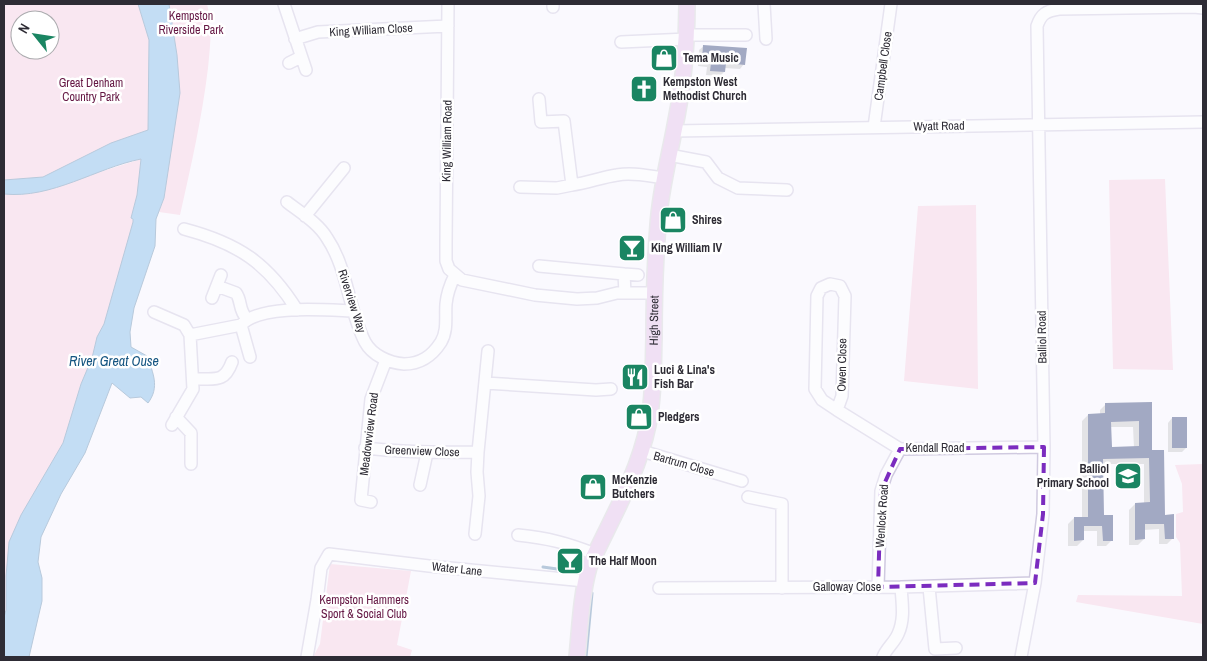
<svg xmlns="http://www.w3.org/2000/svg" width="1207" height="661" viewBox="0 0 1207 661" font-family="'Archivo Narrow',sans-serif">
<rect width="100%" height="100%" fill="#faf9fe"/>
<path fill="#f9d0e2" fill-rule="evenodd" d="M4,4h134l11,36 -1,90 -37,13 -68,34 -39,3zM20,20h30v30h-30z
M169,4h38c6,21 3,43 1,64 -6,50 -17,98 -28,147l-21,-3 5,-14 4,-28 9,-115z
M141,159l-4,36 -6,23 3,4 -30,102 -7,13 -5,21 -11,26 -18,59 -42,72 -12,27 -3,34v34l-2,7v-423l16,1 20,-4z
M1165,179l8,191 -60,-1 -4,-189z
M976,205l2,184 -74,-8 14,-175z
M1203,464v160l-127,-22 2,-7 104,1 -2,-53 -4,-6v-23l7,-2 -1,-28 -7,-19z
M330,564l81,7 -14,74 15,5 -2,7h-97l7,-13z"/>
<path fill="#81bae9" stroke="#688fb3" d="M138,4h31l8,51 3,38 -16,105 -8,21 -1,27 -21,62 -4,24 1,15 16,9c6,17 13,31 1,47l-7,-6 -11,1 -18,-15 -27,70 -24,41 -20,43 -3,25 4,16v23l-13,56h-25v-40l2,-7v-34l3,-34 12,-27 42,-72 18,-59 11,-26 5,-21 7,-13 29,-102v-3l-2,-1 6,-23 4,-36c-45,9 -89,40 -137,35v-14l39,-3 68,-34 37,-13 1,-90z"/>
<path fill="#0003" fill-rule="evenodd" d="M704,46l40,18 -4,5 -16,-1v4l-4,4 -14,-1 1,-8 -9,-1 1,-16z
M1106,404h44l1,47 13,65 9,22 -6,6h-8v-15l-15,1v9l-6,6h-9v-35l6,-6h9v-40h-42v52l10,24 -6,6h-9v-15h-14v9l-6,6h-9v-22l6,-6h8v-97l6,-6h12v-5zM1110,427h23l1,21h-24z
M1172,418l14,30 -4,4h-14v-29z"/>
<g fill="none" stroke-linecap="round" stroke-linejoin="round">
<path stroke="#688fb3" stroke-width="3" d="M543,567l28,4
M586,657l6,-64"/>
</g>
<path fill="#39477c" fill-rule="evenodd" d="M703,45l44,3 -2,17 -19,-2 -1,9 -15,-1 1,-8 -9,-1z
M1152,402v48h12l1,65 9,-1v25h-9l-1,-15h-19v15l-10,1v-37l15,-1 -1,-44 -46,1 1,56h9v26h-10l-1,-15h-18v14l-10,1v-24h14v-103l17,-1v-10zM1139,421v25l-27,1 -1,-25z
M1172,417h15v31h-15z"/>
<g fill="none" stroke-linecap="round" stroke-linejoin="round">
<g stroke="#d0cae0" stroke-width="14">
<path id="minor" d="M284,4l22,66
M448,4l-2,239v18l3,8 13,11 73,15 42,4 20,-1 20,-5h37
M553,4v3
M764,4l2,35
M687,35h59
M295,39l23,-7 130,-6
M621,42l66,-3
M289,63l12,-6
M539,99l2,23 23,-1 8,64c16,-2 30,-8 45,-10 16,-3 31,1 47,3
M874,127l17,-123
M674,131l529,-9
M669,155l37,7 12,16 20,10 49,2
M520,187l37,1 15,-3
M287,202c14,11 31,21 40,36 21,31 21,71 38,104 7,13 24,21 39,22 17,0 28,-8 37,-22 7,-12 4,-25 5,-38 1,-11 4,-19 9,-29
M305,216l39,-48
M184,229c53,14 83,33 113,81
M539,266l85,8 1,19
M624,274l14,1
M830,284l10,2 5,10 -3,100 -5,14 -15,-10 -7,-11 2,-93 4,-8z
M217,286l19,7c6,8 2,16 11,26
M212,298l9,-23
M154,312l30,13 6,10
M241,325l9,32
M194,379c20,-1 30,5 38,-17
M485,383l111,7 15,-1
M837,410l63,39 144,-2
M176,417l15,16v31
M172,425l21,-36 -3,-54 51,-10c19,-21 85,-15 112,-14
M365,448c38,4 75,5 113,4l-1,20 2,24 -4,38
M642,451l100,30
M478,452l10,-101
M420,485l7,-32
M748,497l34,7v84
M371,502l-10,-2 10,-101 15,-39
M518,535c30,3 49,8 77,19
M878,587l3,-96 5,-16 14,-26
M929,587l6,62 21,-1
M659,588l242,-1 134,-4
M307,657l10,-57 4,-32 8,-14 100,12 156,15
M883,657c3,-8 11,-14 15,-23 7,-15 4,-31 3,-47
M1021,657l14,-74 8,-69 1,-67 -7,-421c4,-12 9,-15 22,-17l135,-2 9,1"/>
</g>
<g stroke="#d5d5d7" stroke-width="18">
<g id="major">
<path id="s1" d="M577,657c3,-30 4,-61 12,-90 21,-46 49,-92 59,-142 6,-29 5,-58 6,-87 0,-38 1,-76 4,-113 2,-32 10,-63 16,-94 9,-42 13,-84 13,-127"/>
</g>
</g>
<use href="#minor" stroke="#fff" stroke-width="11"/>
<use href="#major" stroke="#e4c0e8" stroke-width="15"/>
</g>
<path d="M0 0H1207V661H0ZM1044,447l-1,67 -8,69 -157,4 3,-96 19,-42z" fill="#faf9fe" fill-opacity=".55" fill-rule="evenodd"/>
<path fill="none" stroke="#7b2cbf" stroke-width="4" stroke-dasharray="10 6" stroke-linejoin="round" d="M1044,447l-1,67 -8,69 -157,4 3,-96 19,-42z"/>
<defs>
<g id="shop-square" transform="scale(1.4375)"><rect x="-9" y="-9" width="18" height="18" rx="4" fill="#1a8562" stroke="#fff"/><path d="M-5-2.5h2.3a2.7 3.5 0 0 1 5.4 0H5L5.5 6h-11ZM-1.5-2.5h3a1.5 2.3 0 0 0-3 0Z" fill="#fff"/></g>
<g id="church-square" transform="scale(1.4375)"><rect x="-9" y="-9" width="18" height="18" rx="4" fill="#1a8562" stroke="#fff"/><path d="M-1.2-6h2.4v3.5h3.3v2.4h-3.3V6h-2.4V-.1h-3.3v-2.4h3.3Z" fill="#fff"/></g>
<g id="bar-square" transform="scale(1.4375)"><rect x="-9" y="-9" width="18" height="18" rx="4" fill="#1a8562" stroke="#fff"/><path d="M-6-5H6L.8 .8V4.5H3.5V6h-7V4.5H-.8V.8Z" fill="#fff"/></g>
<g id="restaurant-square" transform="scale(1.4375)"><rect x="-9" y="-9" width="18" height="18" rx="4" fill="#1a8562" stroke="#fff"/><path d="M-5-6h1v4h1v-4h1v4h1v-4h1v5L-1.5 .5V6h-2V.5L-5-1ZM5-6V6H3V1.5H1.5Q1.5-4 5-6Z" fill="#fff"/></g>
<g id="school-square" transform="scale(1.4375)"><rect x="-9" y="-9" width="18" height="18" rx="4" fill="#1a8562" stroke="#fff"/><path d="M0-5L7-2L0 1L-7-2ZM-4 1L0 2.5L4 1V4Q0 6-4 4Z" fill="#fff"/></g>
</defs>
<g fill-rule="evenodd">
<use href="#shop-square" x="664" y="58"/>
<use href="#church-square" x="644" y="89"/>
<use href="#shop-square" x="673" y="220"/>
<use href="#bar-square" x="632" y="248"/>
<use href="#restaurant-square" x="635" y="377"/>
<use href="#shop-square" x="639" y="417"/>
<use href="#school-square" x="1128" y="476"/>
<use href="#shop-square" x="593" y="487"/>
<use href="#bar-square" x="570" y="561"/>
</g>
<g text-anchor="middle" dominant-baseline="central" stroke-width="5" stroke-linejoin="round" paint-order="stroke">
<g font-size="12" fill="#641643" stroke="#fff">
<text x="191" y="16">Kempston<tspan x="191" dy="14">Riverside Park</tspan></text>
<text x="91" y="83">Great Denham<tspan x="91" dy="14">Country Park</tspan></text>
<text x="364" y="600">Kempston Hammers<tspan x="364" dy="14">Sport &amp; Social Club</tspan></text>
</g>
<g font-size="12" fill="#2e2c35" stroke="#fff">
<text transform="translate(371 30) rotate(-3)">King William Close</text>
<text transform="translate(883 66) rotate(-82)">Campbell Close</text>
<text transform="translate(939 126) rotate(-1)">Wyatt Road</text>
<text transform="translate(447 141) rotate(-89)">King William Road</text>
<text transform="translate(352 301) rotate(72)">Riverview Way</text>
<text stroke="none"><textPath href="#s1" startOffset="350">High Street</textPath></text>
<text transform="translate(1042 337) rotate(-91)">Balliol Road</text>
<text transform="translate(842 365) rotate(-89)">Owen Close</text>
<text transform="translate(369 434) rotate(-83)">Meadowview Road</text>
<text x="935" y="448">Kendall Road</text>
<text transform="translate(422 451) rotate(2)">Greenview Close</text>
<text transform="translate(684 464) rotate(16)">Bartrum Close</text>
<text transform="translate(882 516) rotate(-86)">Wenlock Road</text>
<text transform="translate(457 569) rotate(6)">Water Lane</text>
<text x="847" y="587">Galloway Close</text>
</g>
<g font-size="12" font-weight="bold" fill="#2e2c35" stroke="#fff" text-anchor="start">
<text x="683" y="58">Tema Music</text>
<text x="663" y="82">Kempston West<tspan x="663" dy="14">Methodist Church</tspan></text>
<text x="692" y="220">Shires</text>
<text x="651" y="248">King William IV</text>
<text x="654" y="370">Luci &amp; Lina's<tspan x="654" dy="14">Fish Bar</tspan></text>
<text x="658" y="417">Pledgers</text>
<text x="1109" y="469" text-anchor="end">Balliol<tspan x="1109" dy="14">Primary School</tspan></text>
<text x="612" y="480">McKenzie<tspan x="612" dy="14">Butchers</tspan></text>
<text x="589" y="561">The Half Moon</text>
</g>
<g font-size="14" font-style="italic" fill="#155581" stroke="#fff">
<text x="114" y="361">River Great Ouse</text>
</g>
</g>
<rect width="1207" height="661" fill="none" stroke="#2e2c35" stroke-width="10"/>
<g transform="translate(35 35) rotate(300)"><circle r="24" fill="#ffffff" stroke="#ababae"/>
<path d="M0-4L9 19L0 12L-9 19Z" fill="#1a8562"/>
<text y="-8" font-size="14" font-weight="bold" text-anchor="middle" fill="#2e2c35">N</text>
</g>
</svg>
